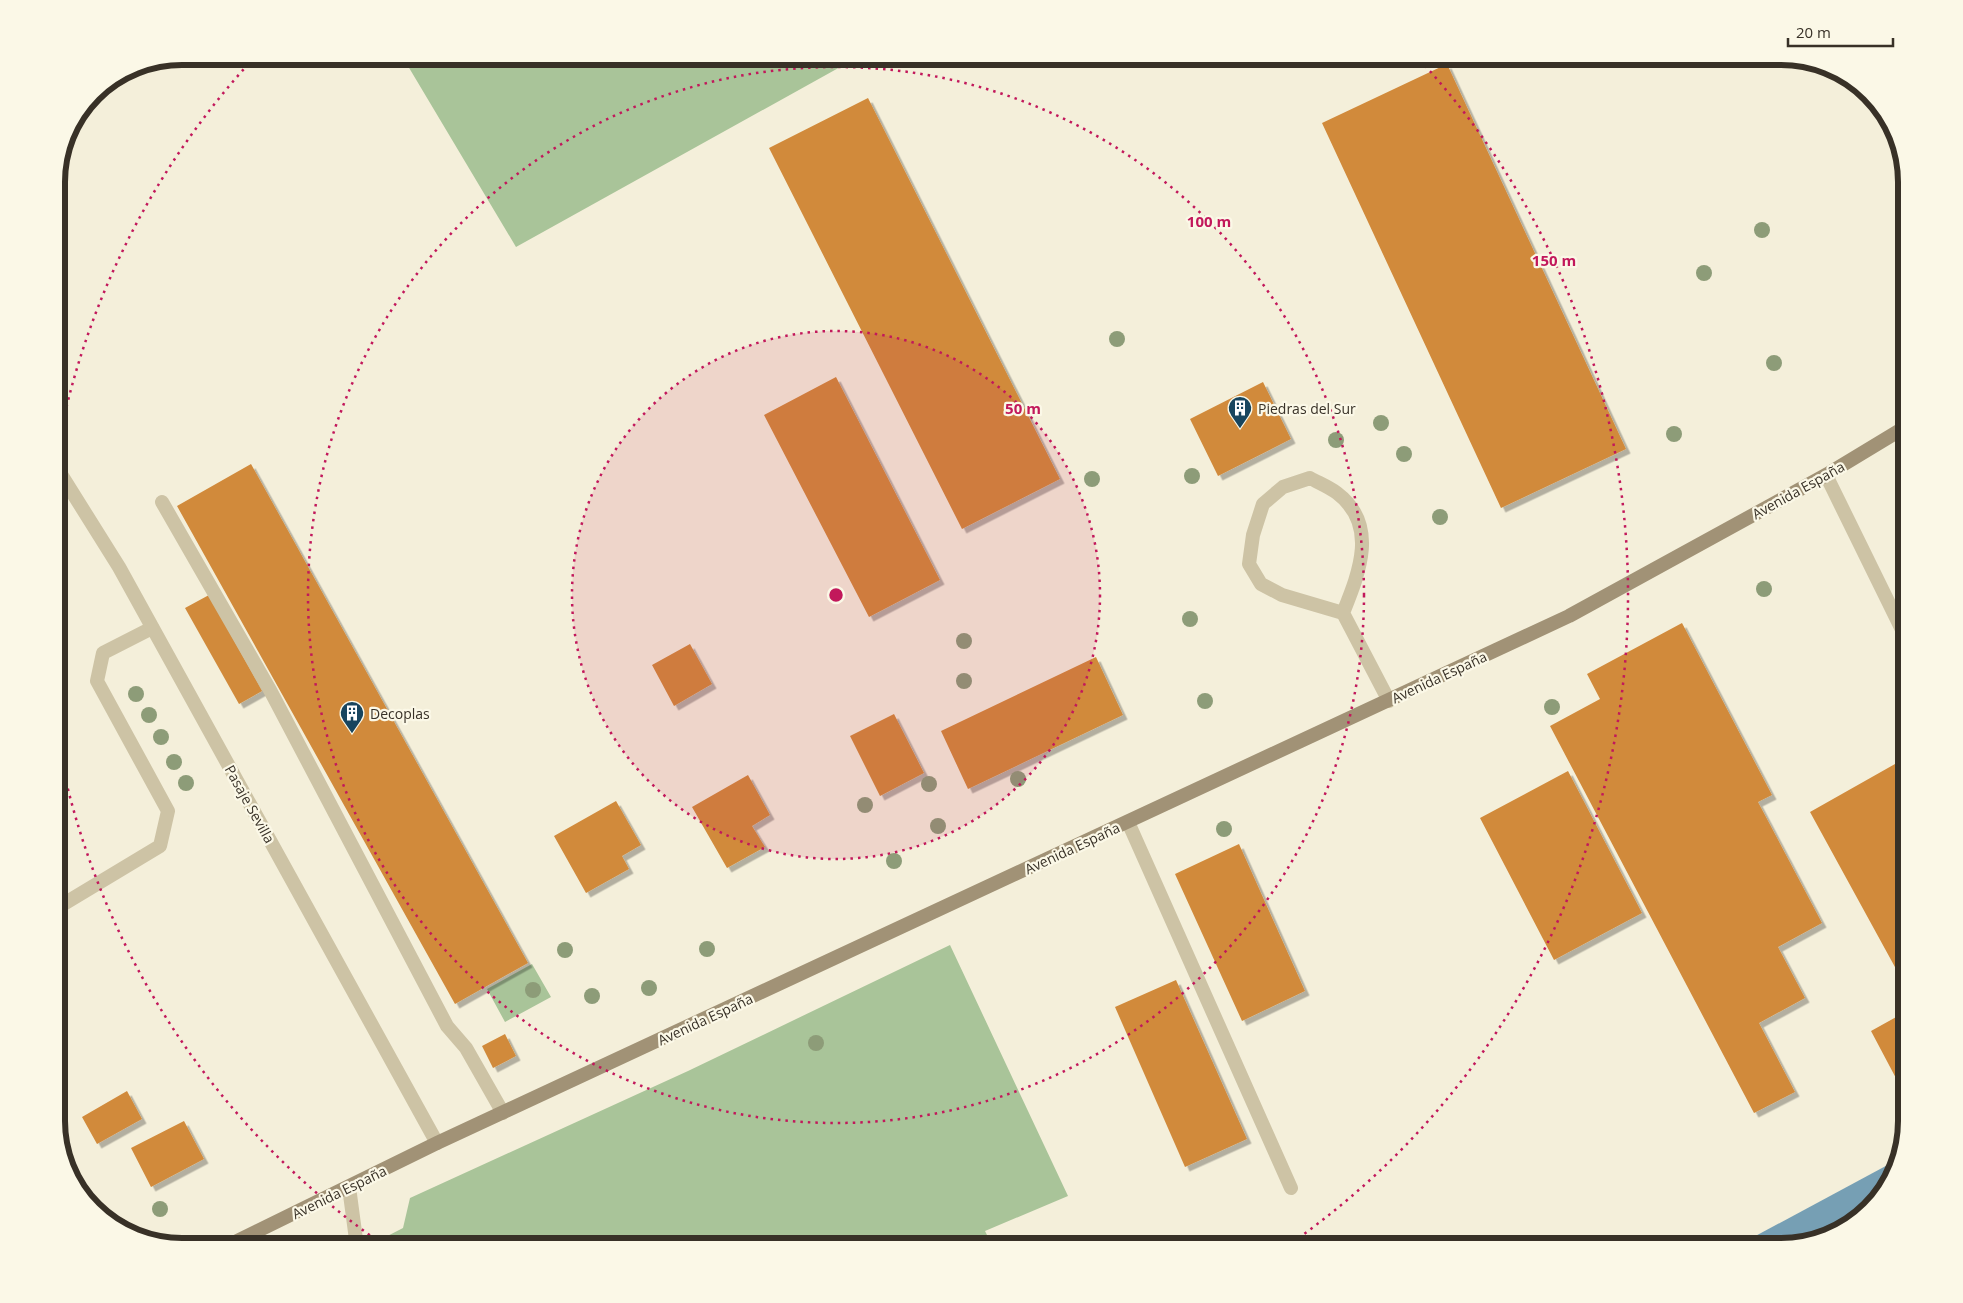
<svg xmlns="http://www.w3.org/2000/svg" width="1963" height="1303" viewBox="0 0 1963 1303" font-family="'Open Sans',sans-serif">
<defs>
<filter id="shadow"><feDropShadow dx="4.5" dy="4.5" stdDeviation="0" flood-color="#0004"/></filter>
</defs>
<rect width="100%" height="100%" fill="#f4efda"/>
<path fill="#a9c499" d="M402,56h458l-344,191z
M950,945l118,251 -83,35 8,16h-627l37,-19 7,-30 278,-127z
M532,964l19,33 -46,25 -18,-33z"/>
<path fill="#769fb4" d="M1895,1161l-9,29 -43,40 -62,17h-46z"/>
<path fill="#d18a3b" filter="url(#shadow)" d="M1447,64l179,385 -125,59 -179,-385z
M868,98l192,381 -98,50 -193,-381z
M836,377l104,203 -71,37 -105,-202z
M1263,382l28,57 -73,37 -28,-57z
M251,464l277,499 -73,41 -278,-498z
M209,595l53,96 -23,13 -54,-96z
M1682,623l90,172 -14,7 64,121 -44,24 27,51 -46,25 36,69 -41,21 -204,-387 50,-27 -13,-25z
M690,644l22,40 -38,22 -22,-41z
M1096,657l27,58 -155,74 -27,-58z
M894,714l30,59 -44,23 -30,-60z
M1895,764l12,21v204l-97,-177z
M1568,771l74,142 -88,47 -74,-142z
M748,775l22,40 -18,11 13,21 -38,21 -35,-61z
M616,801l25,44 -19,11 7,13 -43,24 -32,-57z
M1239,844l66,147 -63,30 -67,-147z
M1176,980l71,159 -62,28 -70,-160z
M1907,1011v88l-36,-68z
M505,1034l11,22 -23,12 -11,-22z
M127,1091l15,28 -45,25 -15,-27z
M184,1121l20,38 -53,28 -20,-39z"/>
<g fill="none" stroke-linecap="round" stroke-linejoin="round">
<path stroke="#cdc3a5" stroke-width="14" d="M1826,475l81,165
M162,502l108,188 177,336 19,22 37,65
M1343,613l-61,-18 -21,-11 -12,-20 4,-29 10,-31 20,-17 27,-9c9,5 19,9 27,15 42,32 22,80 6,120l46,88
M1128,822l163,366
M57,908l103,-62 8,-35 -71,-130 6,-28 49,-25
M349,1187l8,60"/>
<path stroke="#cdc3a5" stroke-width="14" d="M57,468l62,99 318,576"/>
<path stroke="#a19276" stroke-width="14" d="M225,1247l212,-104 1132,-527 257,-141 81,-49"/>
</g>
<g fill="#8d9c78">
<circle cx="1762" cy="230" r="8"/>
<circle cx="1704" cy="273" r="8"/>
<circle cx="1117" cy="339" r="8"/>
<circle cx="1774" cy="363" r="8"/>
<circle cx="1381" cy="423" r="8"/>
<circle cx="1674" cy="434" r="8"/>
<circle cx="1336" cy="440" r="8"/>
<circle cx="1404" cy="454" r="8"/>
<circle cx="1192" cy="476" r="8"/>
<circle cx="1092" cy="479" r="8"/>
<circle cx="1440" cy="517" r="8"/>
<circle cx="1764" cy="589" r="8"/>
<circle cx="1190" cy="619" r="8"/>
<circle cx="964" cy="641" r="8"/>
<circle cx="964" cy="681" r="8"/>
<circle cx="136" cy="694" r="8"/>
<circle cx="1205" cy="701" r="8"/>
<circle cx="1552" cy="707" r="8"/>
<circle cx="149" cy="715" r="8"/>
<circle cx="161" cy="737" r="8"/>
<circle cx="174" cy="762" r="8"/>
<circle cx="1018" cy="779" r="8"/>
<circle cx="186" cy="783" r="8"/>
<circle cx="929" cy="784" r="8"/>
<circle cx="865" cy="805" r="8"/>
<circle cx="938" cy="826" r="8"/>
<circle cx="1224" cy="829" r="8"/>
<circle cx="894" cy="861" r="8"/>
<circle cx="707" cy="949" r="8"/>
<circle cx="565" cy="950" r="8"/>
<circle cx="649" cy="988" r="8"/>
<circle cx="533" cy="990" r="8"/>
<circle cx="592" cy="996" r="8"/>
<circle cx="816" cy="1043" r="8"/>
<circle cx="160" cy="1209" r="8"/>
</g>
<circle cx="836" cy="595" r="264" fill="#c2185b" fill-opacity=".12"/>
<g fill="none" stroke="#c2185b" stroke-width="2.5" stroke-dasharray="2.5 5">
<circle cx="836" cy="595" r="264"/>
<circle cx="836" cy="595" r="528"/>
<path d="M382 1244A792 792 0 0 1 57 739M57 451A792 792 0 0 1 252 60M1420 60A792 792 0 0 1 1290 1244"/>
</g>
<defs>
<g id="building-pin" transform="scale(1.25)"><path d="M0 17L-7.5 6A9.5 9.5 0 1 1 7.5 6Z" fill="#18455e" stroke="#fbf8e7"/><path d="M-4-6H4V6H1V3H-1V6H-4ZM-2.5-4.3h1.7v1.8h-1.7ZM.8-4.3h1.7v1.8H.8ZM-2.5-1h1.7V.8h-1.7ZM.8-1h1.7V.8H.8Z" fill="#fff"/></g>
</defs>
<g fill-rule="evenodd">
<use href="#building-pin" x="1240" y="408"/>
<use href="#building-pin" x="352" y="713"/>
</g>
<g text-anchor="middle" dominant-baseline="central" stroke-width="4.5" stroke-linejoin="round" paint-order="stroke">
<g font-size="14" fill="#383127" stroke="#fbf8e7" text-anchor="start">
<text x="1258" y="408">Piedras del Sur</text>
<text x="370" y="713">Decoplas</text>
</g>
<g font-size="14" fill="#383127" stroke="#fbf8e7">
<text transform="translate(1798 490) rotate(-29)">Avenida España</text>
<text transform="translate(1439 677) rotate(-25)">Avenida España</text>
<text transform="translate(250 804) rotate(61)">Pasaje Sevilla</text>
<text transform="translate(1072 848) rotate(-25)">Avenida España</text>
<text transform="translate(705 1019) rotate(-25)">Avenida España</text>
<text transform="translate(339 1192) rotate(-26)">Avenida España</text>
</g>
</g>
<path d="M0 0H1963V1303H0ZM182 65H1781A117 117 0 0 1 1898 182V1121A117 117 0 0 1 1781 1238H182A117 117 0 0 1 65 1121V182A117 117 0 0 1 182 65Z" fill="#fbf8e7" fill-rule="evenodd"/>
<path fill="none" stroke="#383127" stroke-width="6" d="M182 65H1781A117 117 0 0 1 1898 182V1121A117 117 0 0 1 1781 1238H182A117 117 0 0 1 65 1121V182A117 117 0 0 1 182 65Z"/>
<circle cx="836" cy="595" r="8" fill="#c2185b" stroke="#fbf8e7" stroke-width="2.5"/>
<g font-size="15" text-anchor="middle" font-weight="bold" fill="#c2185b" stroke="#fbf8e7" stroke-width="4.5" stroke-linejoin="round" paint-order="stroke">
<text x="1209" y="227">100 m</text>
<text x="1554" y="266">150 m</text>
<text x="1023" y="414">50 m</text>
</g>
<path d="M1788 38v8h105v-8" fill="none" stroke="#383127" stroke-width="2.5"/>
<text x="1796" y="38" font-size="15" fill="#383127" stroke="#fbf8e7" stroke-width="4" paint-order="stroke">20 m</text>
</svg>
